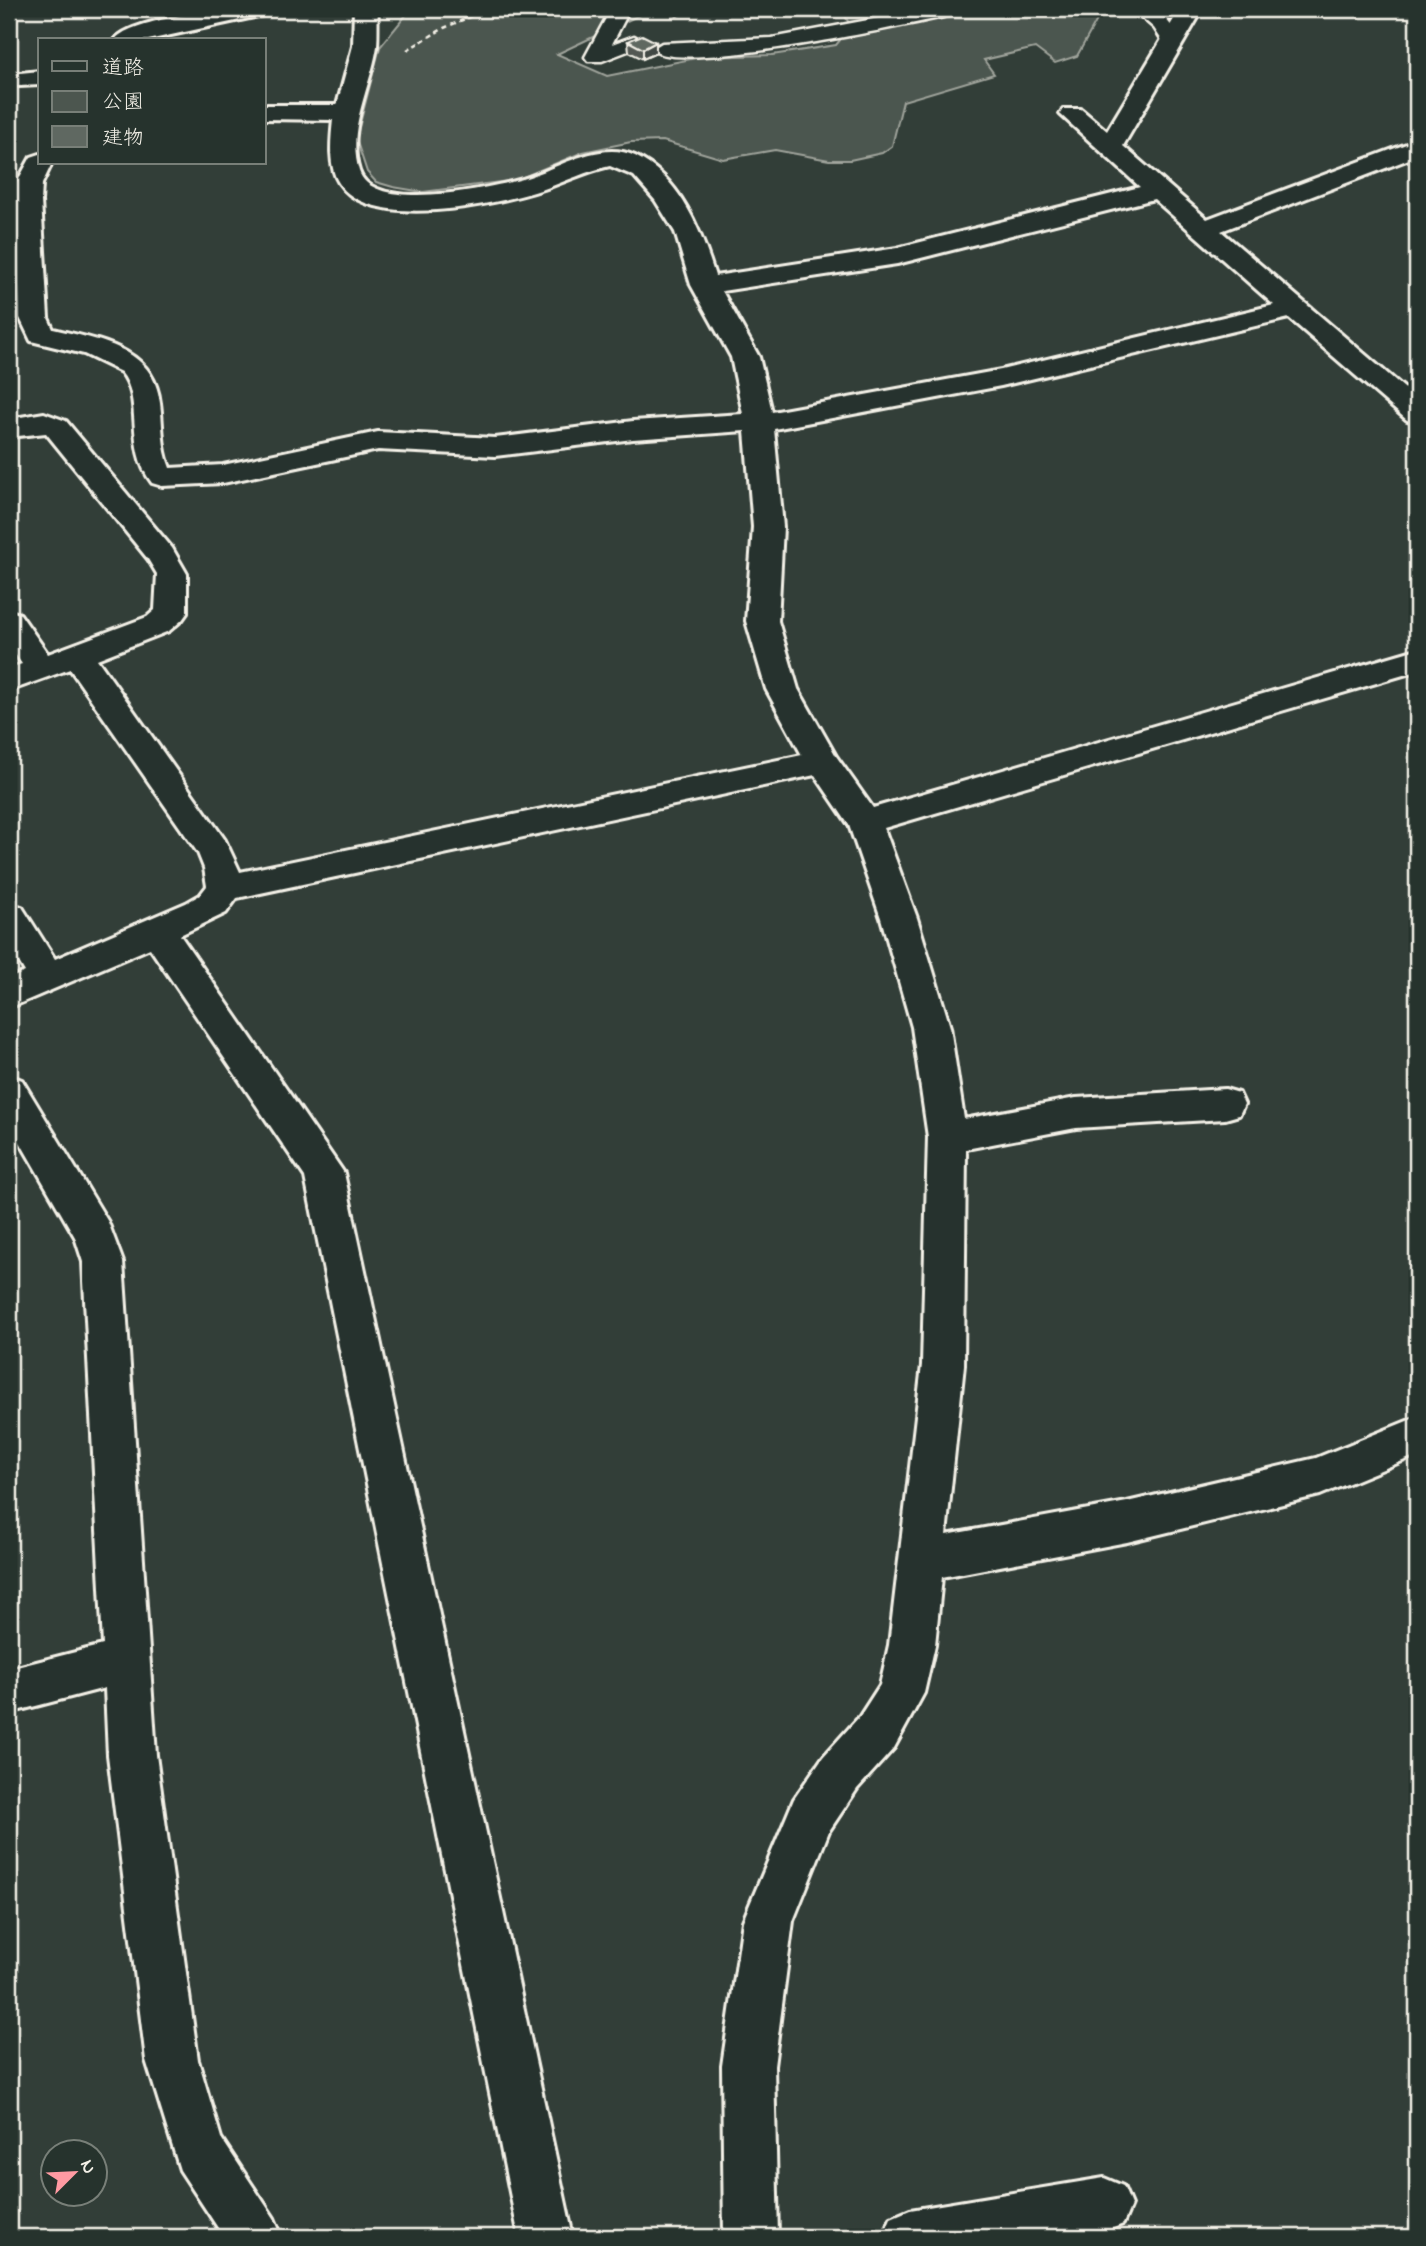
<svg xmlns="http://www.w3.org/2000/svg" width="1426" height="2246" viewBox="0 0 1426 2246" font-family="'Indie Flower','Klee One',sans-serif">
<rect width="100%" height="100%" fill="#323e38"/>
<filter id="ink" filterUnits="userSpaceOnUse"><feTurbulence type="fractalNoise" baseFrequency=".0143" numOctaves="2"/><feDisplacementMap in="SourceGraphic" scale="14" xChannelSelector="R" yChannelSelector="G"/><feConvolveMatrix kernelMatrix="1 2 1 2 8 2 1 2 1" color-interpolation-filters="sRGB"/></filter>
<g filter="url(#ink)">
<path fill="#4c564f" stroke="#a0a49c" stroke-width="2" d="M411,9h241l-95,45 50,22 94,-19 71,-2 64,-10 15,-18 -6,-11 4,-7h234l14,11 -20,36 -22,7 -20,-15 -51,12 10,14 -91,27 -11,45 -10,7 -32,7h-21l-54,-10 -52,9 -60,-18 -32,1 -48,10 -67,28 -93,12 -30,-5 -17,-5 -9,-10 -11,-33 24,-92z"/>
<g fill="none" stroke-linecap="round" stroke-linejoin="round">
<g stroke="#f4f1e8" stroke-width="5">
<path id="service" d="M611,9h19l-18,35 22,-8 10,6 -3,4 -39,15h-14l-3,-4z
M927,9h36l-3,4c-40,10 -287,63 -308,36l10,-6 110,-5z
M1132,9c29,0 34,8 50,32l-3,4h-14l-11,-17z"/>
</g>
<g stroke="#f4f1e8" stroke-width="6">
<path id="minor" d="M225,9h47l-4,5 -120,26h-33c13,-19 86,-27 110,-31z
M354,9h24c-1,12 0,25 -1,37 -6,40 -31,84 -18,125 13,43 132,17 164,8 34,-10 77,-40 112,-23 45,21 66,75 80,120l182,-28 243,-61 -80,-73 3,-5h18l26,22 73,-122h23l-80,137 84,73 210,-79v16l-196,75 196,168v24l-10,-3 -118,-102 -288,68 -227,43 9,98 -5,94 20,68 38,67 37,52 544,-159v22l-533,157 33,90 33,109 14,92 112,-21 149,-9 14,4 5,11 -5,11 -14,4 -149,9 -110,21 -2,216 -18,170 181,-33 189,-44 101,-41v38l-97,40 -193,47 -185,35 -7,68 -11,48 -30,55 -37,41 -28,42 -36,90 -19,145 4,171h-54l-2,-171 21,-145 51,-122 29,-42 37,-41 20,-31 9,-40 33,-280 6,-228 -16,-110 -31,-109 -32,-93 -34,-50 -578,123 -11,15 -46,22 164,238 229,1064h-54l-214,-1060 -155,-229 -141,60v-29l16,-7 -16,-27v-42l13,4 33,52 131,-56 14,-8 7,-9 -3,-18 -6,-15 -128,-184 -61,22v-23l13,-4 -13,-19v-34l11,3 28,40 99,-37 8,-7 2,-36 -9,-15 -102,-126 -37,4v-18l35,-6 22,8 106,127 15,26v39l-5,7 -13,11 -72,28 128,181 15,32 562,-117 -36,-66 -20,-68 7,-94 -8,-96 -112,8 -138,17 -117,-6 -155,33 -61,3 -10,-3c-28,-36 -8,-84 -31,-111l-37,-18 -53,-13 -11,-23 -4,-134 15,-27 9,-3v9h12l-10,21 -1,17 7,117 5,11c45,11 101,18 107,74 3,22 1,44 10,65l53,-3 155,-33 117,6 138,-17 110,-7 -12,-57 -40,-72 -16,-53 -20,-32 -21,-24 -24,-10c-23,5 -44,15 -66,23 -46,15 -174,43 -205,-6 -11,-16 -8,-44 -6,-63l-69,-1v-14h73l16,-59zM1154,199l120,106 -273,65 -229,42 -13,-55 -37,-66 175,-27z
M40,71v14l-21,1 -10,-4 1,-8z
M9,1075l13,5 86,142 15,40 33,493 42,305 23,78 53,80 8,19h-58l-44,-67 -34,-110 -38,-305 -3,-67 -96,25v-44l94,-24 -20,-383 -8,-25 -66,-114z
M1104,2178l19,8 8,19 -8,19 -19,8 -34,5h-187l8,-19 19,-8z"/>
</g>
<path stroke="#f4f1e8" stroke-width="2.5" stroke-dasharray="5 3.5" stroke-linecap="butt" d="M407,50l37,-22 44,-19"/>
<use href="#service" fill="#26332d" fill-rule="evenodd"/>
<use href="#minor" fill="#26332d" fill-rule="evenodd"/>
</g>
<path fill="#525953" stroke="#f4f1e8" stroke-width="2" d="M665,9h26l-14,7 -11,-6z
M628,41l28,1v11l-13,6 -14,-7z"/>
<path fill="#424944" stroke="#f4f1e8" stroke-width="2" d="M676,9h15l-14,7z
M656,42v11l-13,6v-10z"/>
<path fill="#5f6861" stroke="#f4f1e8" stroke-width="2" d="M642,35l14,7 -13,7 -15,-8z"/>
</g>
<rect width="1426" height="2246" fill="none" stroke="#26332d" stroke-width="35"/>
<rect x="18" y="18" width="1391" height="2211" fill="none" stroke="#f4f1e8" stroke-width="2.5" filter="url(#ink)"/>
<rect x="38" y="38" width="228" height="126" fill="#26332d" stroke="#787f78" stroke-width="2"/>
<rect x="52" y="61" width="35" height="10" fill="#26332d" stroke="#787f78" stroke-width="2"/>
<text x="102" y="74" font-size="21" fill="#f4f1e8">道路</text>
<rect x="52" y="91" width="35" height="21" fill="#4c564f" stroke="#787f78" stroke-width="2"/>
<text x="102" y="108" font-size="21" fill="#f4f1e8">公園</text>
<rect x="52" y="126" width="35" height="21" fill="#5f6861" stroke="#787f78" stroke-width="2"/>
<text x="102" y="144" font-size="21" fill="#f4f1e8">建物</text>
<g transform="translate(74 2173) rotate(66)"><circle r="33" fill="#26332d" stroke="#787f78" stroke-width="2"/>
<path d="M0-5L12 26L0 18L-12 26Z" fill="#ff9aa2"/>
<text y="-10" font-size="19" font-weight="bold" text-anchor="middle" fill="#f4f1e8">N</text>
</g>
</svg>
